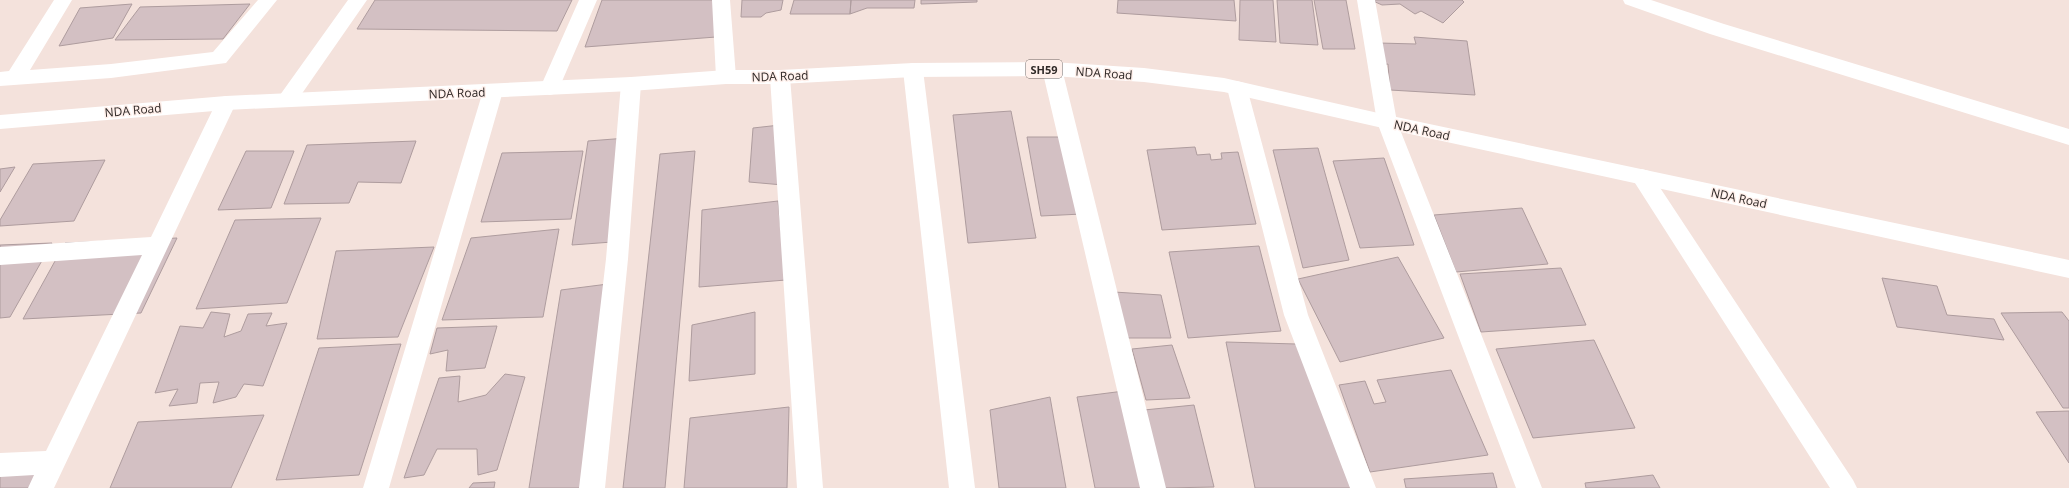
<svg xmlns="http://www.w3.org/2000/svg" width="2069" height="488" viewBox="0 0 2069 488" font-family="'Open Sans',sans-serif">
<rect width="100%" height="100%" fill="#f4e2dc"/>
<path fill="#d3c0c3" stroke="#ae9c9e" d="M375,0h197l-15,31 -200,-2z
M602,0h112l2,37 -131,10z
M742,0h41l-2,10 -15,3 -5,4h-20z
M794,0h57l-1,14h-60z
M851,0h64l-1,8h-47l-17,6z
M921,0h56v2l-56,2z
M1118,0h116l2,21 -119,-8z
M1240,0h33l3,42 -37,-2z
M1277,0h35l6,45 -38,-2z
M1314,0h32l9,49h-32z
M1371,0h91l2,2 -21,21 -22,-12 -6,3 -15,-10 -18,1z
M132,4l-19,34 -54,8 21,-38z
M250,4l-27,35 -108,1 25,-33z
M1414,37l53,4 8,54 -85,-5 -2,-26 -6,1 -3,-22 37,1z
M1011,111l25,127 -68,5 -15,-128z
M789,124l-6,61 -34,-3 4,-54z
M1027,137h35l20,77 -41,2z
M627,138l-15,104 -40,3 16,-104z
M416,141l-15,42 -43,-1 -9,21 -65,1 23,-59z
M1195,147l2,8 13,-1 1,6 11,-1 -1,-6 17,-1 18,72 -94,6 -15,-80z
M1318,148l31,112 -46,8 -30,-118z
M246,151h48l-23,57 -53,2z
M583,151l-12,68 -90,3 21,-69z
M695,151l-30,337h-42l37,-334z
M1384,158l30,87 -54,3 -27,-87z
M105,160l-31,61 -74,5v-6l33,-56z
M15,167l-15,25v-23z
M778,201l8,79 -87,7 3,-77z
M1522,208l26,56 -92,8 -22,-57z
M321,218l-34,85 -91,6 39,-89z
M559,229l-16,88 -101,3 29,-82z
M177,238l-36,75 -118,6 42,-76z
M52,243l-42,74 -10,1v-73z
M1259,246l22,85 -93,7 -19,-86z
M434,247l-36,90 -81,2 19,-88z
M1398,257l46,81 -104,24 -42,-83z
M1561,268l25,57 -105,7 -21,-58z
M1882,278l55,8 10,29 47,4 10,21 -107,-13z
M608,284l-22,204h-57l32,-198z
M1114,292l47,3 10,43h-48z
M211,312l19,2 -6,23 17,-6 7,-17 24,-1 -6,13 21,-3 -24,63 -19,-2 -8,13 -23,6 6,-21 -19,1 -3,20 -28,3 9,-17 -23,4 25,-67 23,2z
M755,312v62l-66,7 3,-56z
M2062,312l7,9v87h-6l-62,-95z
M497,326l-12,42 -39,3 2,-21 -18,4 7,-26z
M1594,340l41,88 -102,10 -37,-89z
M1226,342l70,2 57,144h-98z
M401,344l-42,131 -83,5 43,-132z
M1172,345l18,53 -44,2 -14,-51z
M1451,370l37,85 -118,17 -31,-87 26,-4 9,23 12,-2 -9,-22z
M505,374l20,3 -28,93 -19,5 -1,-26h-40l-13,26 -20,3 35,-100 21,-2 -2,26 28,-7z
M1124,391l24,97h-53l-18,-91z
M1050,397l16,91h-67l-9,-78z
M1194,405l20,82 -49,1 -21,-78z
M789,407l-2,81h-103l6,-70z
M2069,411v52l-33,-51z
M264,415l-33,73h-121l28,-66z
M47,453l-17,35h-30v-33z
M1493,473l4,15h-91l-2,-9z
M1653,475l7,13h-74l-1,-5z
M495,482l-1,6h-25l4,-5z"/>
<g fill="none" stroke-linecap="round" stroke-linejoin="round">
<path fill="#fff" fill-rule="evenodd" d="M54,0h18l-42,70 81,-6 102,-12 45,-52h19l-51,63 -115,15 -111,8v-14l9,-1z
M348,0h19l-73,105 -7,2 -7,-2 -3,-5 3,-5z
M579,0h18l-40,93 -7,2 -7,-2 -3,-5z
M712,0h18l6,77 -3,5 -7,2 -7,-2 -3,-5z
M1357,0h18l22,122 145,366h-26l-139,-366z
M1052,62l7,2 3,5 104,419h-26l-98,-419 3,-5z
M913,63l7,2 3,5 52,418h-26l-46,-418 3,-5z
M780,70l7,2 3,5 33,411h-26l-27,-411 3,-5z
M631,77l7,2 3,5 -13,175 -23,229h-26l27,-229 15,-175 3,-5z
M1237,81l7,2 3,5 61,227 68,173h-26l-66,-173 -57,-227 3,-5z
M493,84l7,2 3,5 -114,397h-26l120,-397 3,-5z
M226,96l7,2 3,5 -182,385h-26l6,-13 -34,2v-24l46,-2 96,-196 -142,10v-18l151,-10 65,-134 3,-5z
M1642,169l7,2 204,309 4,8h-27l-195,-305 -4,-6 4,-6z"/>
<path fill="#fff" fill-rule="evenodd" d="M1623,0h28l73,24 345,105v16l-359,-111 -85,-30z"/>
<path fill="#fff" fill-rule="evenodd" d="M1052,62l92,6 80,10 163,37 682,145v18l-682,-149 -163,-37 -80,-10 -92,-6 -139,1 -133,7h-54l-95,7 -405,19 -226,19v-14l226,-19 405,-19 95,-7h54l133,-7z"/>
</g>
<g text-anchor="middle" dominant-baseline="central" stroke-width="3" stroke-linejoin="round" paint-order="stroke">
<rect fill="#fff0eb" stroke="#6e6562" stroke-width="1" x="1026" y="60" width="36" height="18" rx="3"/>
<g font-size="11" font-weight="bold" fill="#302927">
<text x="1044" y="69">SH59</text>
</g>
<g font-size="12" fill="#302927" stroke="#fff0eb">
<text transform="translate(1104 73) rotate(4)">NDA Road</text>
<text transform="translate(780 76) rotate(-2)">NDA Road</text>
<text transform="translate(457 93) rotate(-2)">NDA Road</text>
<text transform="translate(133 110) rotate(-5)">NDA Road</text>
<text transform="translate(1422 130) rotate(12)">NDA Road</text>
<text transform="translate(1739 198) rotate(12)">NDA Road</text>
</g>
</g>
</svg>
